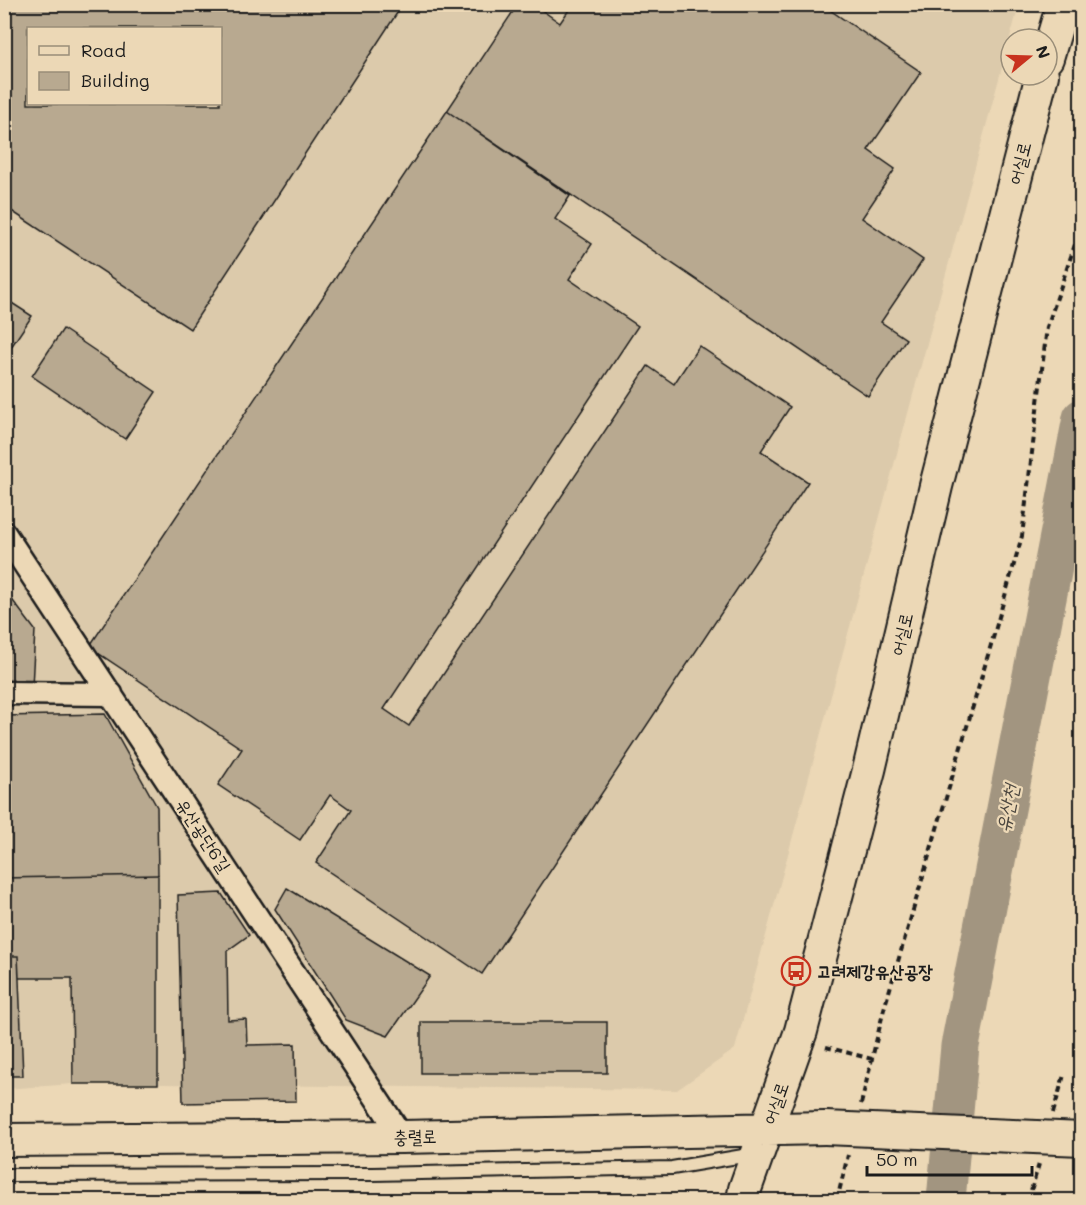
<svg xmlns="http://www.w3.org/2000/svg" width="1086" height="1205" viewBox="0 0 1086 1205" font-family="Mali,'Poor Story',sans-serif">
<rect width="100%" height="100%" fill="#ecd8b6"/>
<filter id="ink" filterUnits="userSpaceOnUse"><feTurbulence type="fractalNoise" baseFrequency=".0167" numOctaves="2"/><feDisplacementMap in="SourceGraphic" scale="12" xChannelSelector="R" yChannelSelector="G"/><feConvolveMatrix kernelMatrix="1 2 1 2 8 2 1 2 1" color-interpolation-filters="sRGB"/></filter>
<g filter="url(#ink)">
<path fill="#dccaab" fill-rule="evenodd" d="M5,5h1014l-284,1044 -58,41 -519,-6h-85l-68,5zM28,28h192v76h-192z"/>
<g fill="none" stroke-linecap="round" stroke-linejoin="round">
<path stroke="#a29580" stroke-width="39" d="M946,1200l14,-154 122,-628"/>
</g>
<path fill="#b8a990" stroke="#1c1c1c" stroke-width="1.5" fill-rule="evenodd" d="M4,4h399l-213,325 -186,-123zM28,28h192v76h-192z
M518,4h15l27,19 13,-19h248l100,68 -53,78 27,19 -33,49 61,42 -42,62 25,17 -38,57 -421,-285z
M447,111l123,85 -15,23 37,25 -23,35 69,47 -254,383 25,17 239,-360 26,18 25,-38 91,61 -29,44 47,31 -326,492 -166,-111 35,-53 -21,-15 -30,45 -82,-55 24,-36 -153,-102z
M4,298l28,18 -27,40 -1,-1z
M63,329l93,63 -31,47 -93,-63z
M4,589l31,41 -3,57h-28z
M105,714l52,93 1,68 -154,3v-162z
M158,875v209h-85l-1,-106h-53l-1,-22h-14v-78z
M287,888l143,88 -42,60 -42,-16 -71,-111z
M221,893l28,42 -22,16 1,69 18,-1 1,26 48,-1 1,57 -113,2 -5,-208z
M4,956h14l5,120h-19z
M421,1022h186v51h-186z"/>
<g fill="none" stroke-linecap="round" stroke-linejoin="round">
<g stroke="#1c1c1c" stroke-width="16">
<path id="service" d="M4,1175l369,-1 299,-6 83,-14"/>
</g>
<g stroke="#1c1c1c" stroke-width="27">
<path id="minor" d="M4,533l398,604
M4,693l107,1"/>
</g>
<g stroke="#1c1c1c" stroke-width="36">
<path id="secondary" d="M1047,58l16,-54
M4,1140l398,-3 423,-9
M743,1200l2,-11 56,-158 68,-261 67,-284 106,-411"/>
</g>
<path stroke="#1c1c1c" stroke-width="4" stroke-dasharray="6 4.5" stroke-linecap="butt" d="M1082,172v2
M826,1047l46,12
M861,1104l23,-95 109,-371 29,-102 25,-209 35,-103
M1053,1113l11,-38
M837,1200l11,-45
M1030,1200l-1,-3 10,-33"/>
<use href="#service" stroke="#ecd8b6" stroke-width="12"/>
<use href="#minor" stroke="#ecd8b6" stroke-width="22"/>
<use href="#secondary" stroke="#ecd8b6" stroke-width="32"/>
<g stroke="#1c1c1c" stroke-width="36" stroke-linecap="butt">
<path id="secondary-bridge" d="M825,1128l257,11"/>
</g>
<use href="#secondary-bridge" stroke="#ecd8b6" stroke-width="32"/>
</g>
</g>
<defs>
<g id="bus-ring" transform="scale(1.5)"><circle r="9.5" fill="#ecd8b6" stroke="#c8321e" stroke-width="1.5"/><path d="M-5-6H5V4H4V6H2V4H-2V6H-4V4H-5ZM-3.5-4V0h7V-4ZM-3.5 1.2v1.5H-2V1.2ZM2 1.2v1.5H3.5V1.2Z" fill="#c8321e"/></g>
</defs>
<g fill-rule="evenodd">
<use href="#bus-ring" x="796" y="971"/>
</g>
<g text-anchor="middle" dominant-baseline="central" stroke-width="4.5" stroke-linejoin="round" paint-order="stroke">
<g font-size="18" fill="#1c1c1c" stroke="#ecd8b6">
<text transform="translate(1019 163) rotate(-76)">어실로</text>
<text transform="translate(901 634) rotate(-77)">어실로</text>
<text transform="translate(204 835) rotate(57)">유산공단6길</text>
<text transform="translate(775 1103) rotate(-71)">어실로</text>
<text transform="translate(415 1136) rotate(-1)">충렬로</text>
</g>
<g font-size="18" font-weight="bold" fill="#1c1c1c" stroke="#ecd8b6" text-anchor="start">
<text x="817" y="971">고려제강유산공장</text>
</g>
<g font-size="20" font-style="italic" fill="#4b463f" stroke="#ecd8b6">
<text transform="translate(1006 808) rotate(-79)">유산천</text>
</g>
</g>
<rect width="1086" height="1205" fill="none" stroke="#ecd8b6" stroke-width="24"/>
<rect x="12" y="12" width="1062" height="1181" fill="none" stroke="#1c1c1c" stroke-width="2" filter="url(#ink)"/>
<rect x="27" y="27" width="195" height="78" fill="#ecd8b6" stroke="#998d78" stroke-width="1.5"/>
<rect x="39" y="46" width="30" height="9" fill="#ecd8b6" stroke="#998d78" stroke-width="1.5"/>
<text x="81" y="57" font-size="18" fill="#1c1c1c">Road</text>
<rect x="39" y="72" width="30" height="18" fill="#b8a990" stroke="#998d78" stroke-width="1.5"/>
<text x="81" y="87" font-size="18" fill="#1c1c1c">Building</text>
<g transform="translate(1029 57) rotate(71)"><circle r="28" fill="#ecd8b6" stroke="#998d78" stroke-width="1.5"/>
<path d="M0-4.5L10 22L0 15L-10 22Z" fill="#c8321e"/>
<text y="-9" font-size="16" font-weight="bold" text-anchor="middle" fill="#1c1c1c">N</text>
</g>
<path d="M867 1166v9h165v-9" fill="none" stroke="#1c1c1c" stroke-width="3"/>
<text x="876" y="1166" font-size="18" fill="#1c1c1c" stroke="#ecd8b6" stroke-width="4.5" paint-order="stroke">50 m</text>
</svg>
